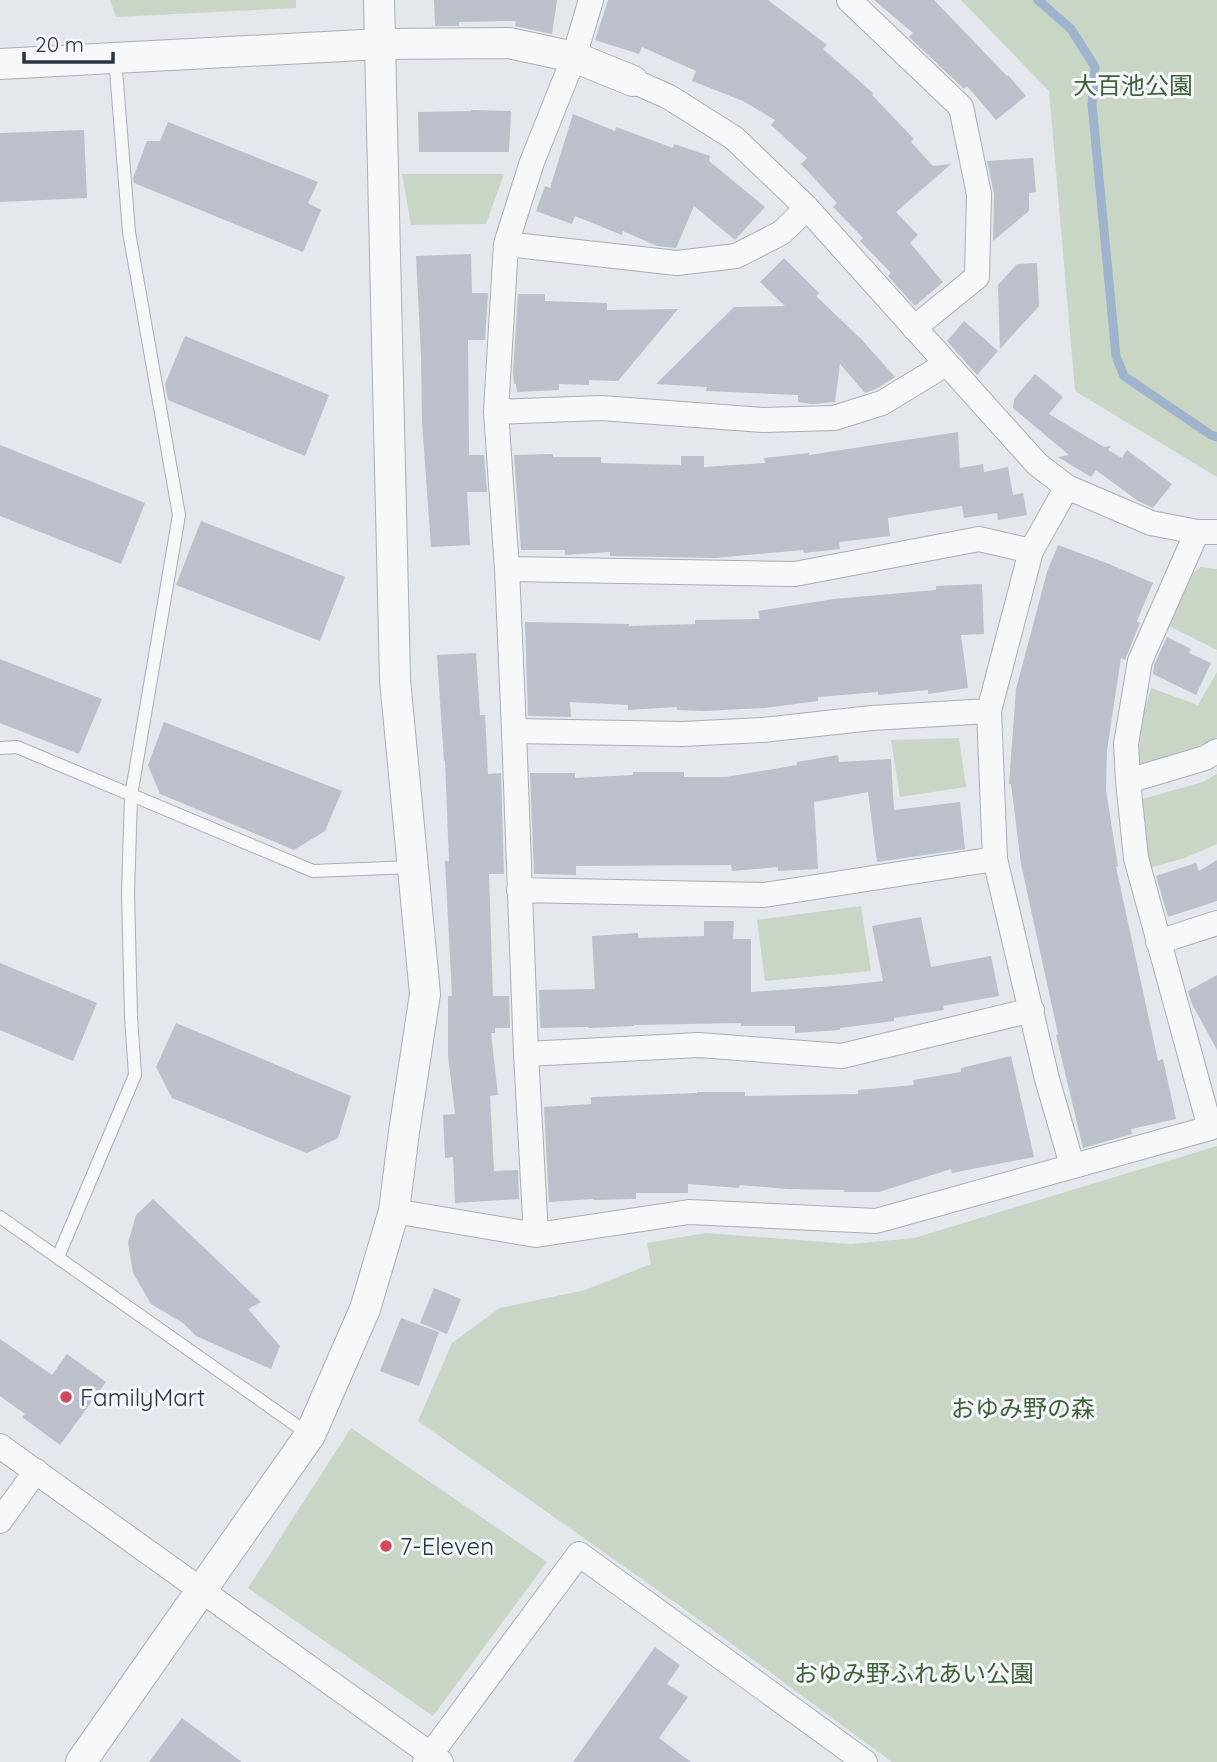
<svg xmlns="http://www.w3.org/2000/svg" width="1217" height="1762" viewBox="0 0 1217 1762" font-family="Quicksand,'Noto Sans JP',sans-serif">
<rect width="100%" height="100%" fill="#e4e7ec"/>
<path fill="#c9d6c5" d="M110,0h186v8l-180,9z
M961,0h256v477l-142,-86 -26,-300z
M402,174h102l-18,50 -75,1z
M1201,567l16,2v81l-48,-24 21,-51z
M1217,672v65l-67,32 -12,-6 4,-43 9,-32 47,17z
M959,738l7,49 -66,10 -9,-57z
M1217,774v70l-32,14 -36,10 -10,-68 64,-18z
M861,906l10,65 -106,10 -8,-61z
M1217,1146v616h-325l-205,-151 -269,-190 34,-78 48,-35 85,-18 66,-26 -4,-21 59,-10 145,11 63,-6z
M351,1428l196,134 -114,154 -185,-128z"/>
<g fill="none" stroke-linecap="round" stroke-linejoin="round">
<path stroke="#9fb4cc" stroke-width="9" d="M1038,0l33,29 24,38 -3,37 24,252 8,20 87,59 6,2"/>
</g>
<path fill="#bbc0ca" d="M434,0h123l-5,34 -37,-8 1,-5 -57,1v4h-24z
M608,0h160l59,45 -4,4 50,44 -1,2 42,44 -3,3 22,24 18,-2 -55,48 22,23 -8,8 33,39 -28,24 -27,-30 3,-3 -31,-32 3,-3 -30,-31 4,-4 -36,-39 6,-6 -36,-33 4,-5 -32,-19 -51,-20 4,-10 -54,-24 -3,7 -44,-14z
M874,0h60l73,76 1,-1 18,21 -30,24 -29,-34 -3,3 -55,-52 4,-4z
M471,110l40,1 -2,41h-90l-1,-40 53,-1z
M573,114l42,17 1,-4 57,21 1,-4 36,12 -1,5 56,46 -30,33 -41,-34 -18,42 -19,-2 -34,-15 -1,4 -47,-19 -3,8 -36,-13 9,-25 5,2z
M168,122l150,60 -10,21 13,7 -18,42 -169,-69 -1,-5 14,-37h13z
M84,130l3,68 -87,4v-69z
M1033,158l3,34 -7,1v18l-36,30 1,-47 -7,-33z
M471,254l1,39h16l-3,47h-17l1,115h15l3,37h-20l3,53 -39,2 -9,-125 -1,-66 -5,-100z
M784,258l35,35 -3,3 45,43 34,38 -19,12 -11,4 -25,-29 -5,38 -23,2 -14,-2v-7l-92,-4 1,-4 -51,-3 78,-77 51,-1 -25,-24z
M1037,263l2,43 -39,43 -2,-64 19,-21z
M518,294h27v7l62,2v7l71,-1 -60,72 -29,-1v5l-30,-1v6l-42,2 -1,-8h-2l-1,-11z
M964,321l34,30 -21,24 -30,-34z
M185,336l144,59 -24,61 -137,-56 -3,-16z
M1035,374l28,23 -14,17 55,33 7,-1 -3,4 14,8 5,-8 45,34 -19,24 -15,-7 -42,-31 -5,7 -33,-20 11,-2 -56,-47 1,-9z
M958,432l2,36 23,-4 1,8 24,-5 5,28 10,-2 4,22 -29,5 -1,-7 -33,5 -2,-12 -74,12 2,18 -51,6 1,7 -36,4 -1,-3 -88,8 -105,-2v-4l-45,3v-5h-44l-7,-95 39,-1v3h48v6l80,2v-9h23v11l61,-4 -1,-5 45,-5v2z
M0,445l145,58 -24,61 -121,-48z
M201,521l144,56 -25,64 -144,-56z
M1058,545l51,19 44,19 -16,38 3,2 -15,37 -4,-2 -14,92 -1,40 12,76 -2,1 42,194 5,-2 13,60 -45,10 1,5 -49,14 -27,-113 2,-1 -37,-170 -10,-80h-2l7,-95 31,-117z
M982,584l2,50 -23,1 7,53 -40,6v-4l-50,5v-3l-60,5v4l-53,7 -61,3 -27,-1v-3l-49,3v-5l-58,-3 1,15 -43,-1 -3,-94 104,2v2l66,-2v-4l65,-1 -2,-8 76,-12 102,-9v-4z
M1167,637l24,12 -2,4 22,10 -15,32 -43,-21 1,-9z
M476,653l4,62h5l3,59 13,-1 3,101h-15l4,122h16l1,32h-15v5h-4l7,62 -8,1 4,75 24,-1 1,29 -64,4 -2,-46 -8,1 -2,-43 12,-1 -7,-58v-60h4l-7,-135h4l-4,-100h-1l-7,-106z
M0,659l102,40 -23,55 -79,-31z
M164,722l178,69 -17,40 -31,19 -134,-56 -12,-29z
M838,755l1,7 52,-3 3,51 66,-8 5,47 -88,13 -9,-70 -54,10 4,67 -40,2v-4l-46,4 -1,-6 -155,1v9l-42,-1 -4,-101h45v5l58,-3v-3h51v5h42l71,-12v-3z
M1217,860v41l-49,16 -12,-41 40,-13 3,8z
M921,917l10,50 60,-11 8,40 -56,10 1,4 -50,8v3l-54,7v2l-45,3v-7h-54v-3l-107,2v1l-45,2 -1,-1 -48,1 -1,-38 56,-1 -3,-53 46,-3v5l66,-2v-15h30l-1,18h18v53l96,-7 36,-4 -11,-55z
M0,963l97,40 -24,58 -73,-31z
M1217,975v75l-25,-46 -4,-13z
M176,1023l175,73 -13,42 -31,15 -135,-55 -16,-31z
M1011,1056l23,101 -82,16 -1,-4 -72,23h-35v-2l-57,-1 -47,-4 -1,3 -51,-4v9h-52v6l-42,1 -1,-1 -44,3 -5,-95 47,-3v-7l106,-4v-1h48v4l113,-2v-4l56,-5 -1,-5 48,-8v-4z
M153,1199l108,103 -13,7 32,37 -9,23 -75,-33 -13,-13 -32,-19 -18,-31 -5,-30 8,-28z
M434,1288l27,11 -14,35 -27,-11z
M401,1318l38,14 -20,54 -39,-15z
M0,1339l52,36 15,-21 39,28 -46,63 -38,-28 3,-3 -25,-18z
M655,1647l25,18 -13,19 21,13 -29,41 32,24h-118z
M182,1718l60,44h-93z"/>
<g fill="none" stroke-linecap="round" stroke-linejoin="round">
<g stroke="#a9aeb7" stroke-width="14">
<path id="service" d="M0,748l17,-1 296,124 99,-4
M0,1217l310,218
M58,1257l77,-182 -4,-59 -3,-123 3,-97 48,-281 -50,-283 -14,-174"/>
</g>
<g stroke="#a9aeb7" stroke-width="26">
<path id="minor" d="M849,0l112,107 18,87 -2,83 -63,51
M633,81l36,16 65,41 73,70 230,256 30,23 84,36 46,9h20
M506,244l171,19 59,-7 45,-23 26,-25
M496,412l105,-4 162,12 71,-2 48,-15 64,-39
M1067,487l-36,64 -42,160 6,148 52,220 25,86
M1197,532l-57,129 -14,83 2,37 8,77 74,270
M507,569l-11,-157 10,-168 26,-82 42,-105 17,-57
M514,731l-7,-162 288,5 184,-35 52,12
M1128,781l77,-23 12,-7
M519,890l245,5 231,-36
M1158,942l59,-19
M526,1054l173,-9 143,11 190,-46
M394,1211l142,24 153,-23 187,9 334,-93 7,-5
M536,1235l-10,-181 -12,-323 168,3 80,-4 110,-12 117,-7
M0,1446l441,316
M0,1521l36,-50
M425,1762l154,-208 286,208"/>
</g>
<g stroke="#a9aeb7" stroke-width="32">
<path id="tertiary" d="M0,64l381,-20 128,-1 65,14 59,24
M81,1762l229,-327 55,-126 29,-98 10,-79 21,-138 -30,-314 -16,-680"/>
</g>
<use href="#service" stroke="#f7f8fa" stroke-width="12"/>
<use href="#minor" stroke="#f7f8fa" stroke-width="24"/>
<use href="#tertiary" stroke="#f7f8fa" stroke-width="30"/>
</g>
<g fill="#d1495b" stroke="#f4f6f9" stroke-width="2.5">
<circle cx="66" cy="1397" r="7"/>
<circle cx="386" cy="1546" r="7"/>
</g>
<g text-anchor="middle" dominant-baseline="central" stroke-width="6" stroke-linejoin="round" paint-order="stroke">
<g font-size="24" fill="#3f6138" stroke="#f4f6f9">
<text x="1133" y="85">大百池公園</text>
<text x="1023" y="1408">おゆみ野の森</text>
<text x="914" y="1673">おゆみ野ふれあい公園</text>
</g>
<g font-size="24" fill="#2b3445" stroke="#f4f6f9" text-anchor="start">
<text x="80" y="1397">FamilyMart</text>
<text x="400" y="1546">7-Eleven</text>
</g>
</g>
<path d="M24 52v10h89v-10" fill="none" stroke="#2b3445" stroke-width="3.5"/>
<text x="35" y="52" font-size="21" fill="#2b3445" stroke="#f4f6f9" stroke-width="5" paint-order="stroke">20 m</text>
</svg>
